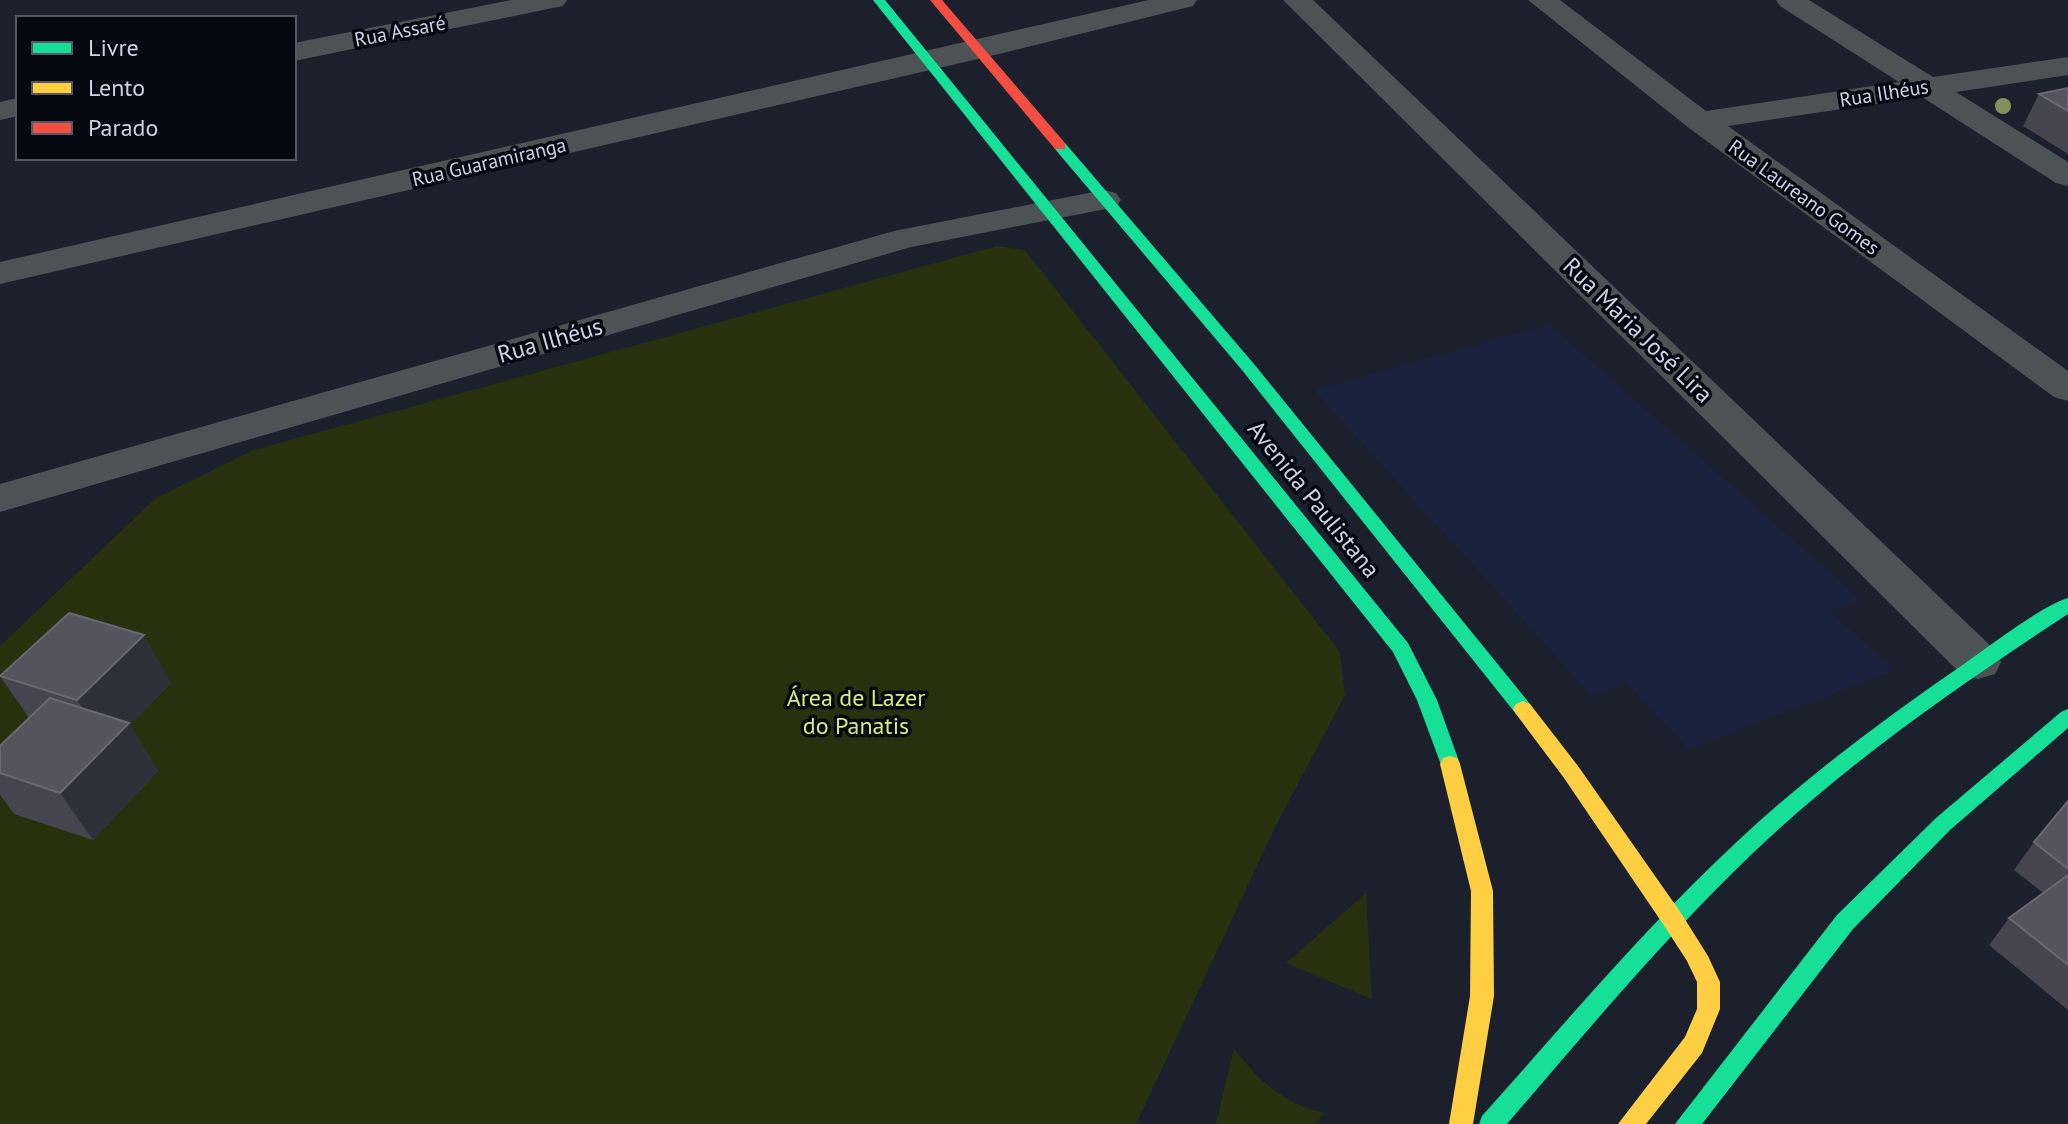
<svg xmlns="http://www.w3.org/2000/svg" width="2068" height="1124" viewBox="0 0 2068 1124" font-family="'PT Sans',sans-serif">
<rect width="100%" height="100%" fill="#1c202d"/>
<path fill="#19213d" d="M1550,325l310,274 -30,12 65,59 -207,79 -61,-66 -35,13 -278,-306z"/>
<path fill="#29300e" d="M997,246l28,4 315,402 5,43 -69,130 -140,299h-1136v-478l156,-148 98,-48z
M1366,893l6,106 -86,-36z
M1234,1048c25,33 50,57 91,65l-10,11h-99z"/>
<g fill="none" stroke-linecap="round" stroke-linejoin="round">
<path fill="#4d5355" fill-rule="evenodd" d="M511,0h56l-4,6 -10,2 -259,53v-18z
M1149,0h48l-4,6 -215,53 -978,225v-22z
M1283,0h30l682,650 6,12 -6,12 -17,5 -17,-5z
M1528,0h32l146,111 193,-29 -119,-76 -4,-6h33l124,77 135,-20v18l-112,17 112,70v24l-12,-3 -134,-86 -194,29 340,245v30l-14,-4 -365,-269z
M18,98v18l-18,4v-18z
M1104,190l12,3 5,7 -5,7 -205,40 -911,265v-28l894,-253z"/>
<path fill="#16e098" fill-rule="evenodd" d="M873,0h12l523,643 29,57 23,64 -3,6 -7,2 -7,-2 -26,-70 -24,-48z
M1060,142l5,1 189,221 276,340 3,5 -3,5h-14l-274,-344 -187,-221 -2,-3z
M2068,598v16c-110,72 -218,147 -313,237 -89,85 -168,180 -248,273h-28l3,-8c85,-95 167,-193 260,-279 68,-63 142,-118 219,-171 25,-17 80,-60 107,-68z
M2068,709v19l-118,102 -97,99 -151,195h-27l162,-209 99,-97 125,-106z"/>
<path fill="#ffcf43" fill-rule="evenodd" d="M1523,701l7,3 48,62 103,147 27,43 12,26v27l-18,44 -56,71h-28l67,-87 12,-28v-27l-10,-21 -22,-34 -101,-149 -48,-64 -3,-5 3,-5z
M1450,756l7,2 3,6 33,127 1,105 -21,128h-24l21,-128 1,-105 -31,-127 3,-6z"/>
<path fill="#f24e42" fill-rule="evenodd" d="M930,0h12l123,143v6h-10z"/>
</g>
<circle fill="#82915a" cx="2003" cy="106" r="8"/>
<path fill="#46444e" d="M2068,88v66l-45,-28 16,-32z
M0,676l171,7 -41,42 28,46 -65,69 -79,-26 -14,-19v-49l29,-28z
M2068,801v209l-79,-65 20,-27 34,-25 -29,-23 20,-28z"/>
<path fill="#2f2f3a" d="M144,635l27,48 -41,42 28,46 -65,69 -33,-47 47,-48 -30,-45z"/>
<path fill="#55535e" stroke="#686773" stroke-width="2" d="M2068,88v23l-29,-17z
M69,613l75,22 -67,65 -77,-24z
M50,698l79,25 -69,70 -60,-20v-27z
M2068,801v68l-34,-27z
M2068,875v90l-59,-47z"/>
<g text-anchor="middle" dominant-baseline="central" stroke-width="7" stroke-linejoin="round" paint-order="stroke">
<g font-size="20" fill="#cdd3e4" stroke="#050711">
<text transform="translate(400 31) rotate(-11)">Rua Assaré</text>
<text transform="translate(1884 93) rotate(-9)">Rua Ilhéus</text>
<text transform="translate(489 162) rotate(-13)">Rua Guaramiranga</text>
<text transform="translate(1804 197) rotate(36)">Rua Laureano Gomes</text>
</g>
<g font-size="24" fill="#cdd3e4" stroke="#050711">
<text transform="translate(1638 330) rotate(44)">Rua Maria José Lira</text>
<text transform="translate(550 340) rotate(-16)">Rua Ilhéus</text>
<text transform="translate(1314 499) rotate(51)">Avenida Paulistana</text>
</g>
<g font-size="24" fill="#d6ed7e" stroke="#050711">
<text x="856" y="697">Área de Lazer<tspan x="856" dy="28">do Panatis</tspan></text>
</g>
</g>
<rect x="16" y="16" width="280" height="144" fill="#050711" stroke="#555965" stroke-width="2"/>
<rect x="32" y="42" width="40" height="12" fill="#16e098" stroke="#555965" stroke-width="2"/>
<text x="88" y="56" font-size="24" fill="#cdd3e4">Livre</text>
<rect x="32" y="82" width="40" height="12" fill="#ffcf43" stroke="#555965" stroke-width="2"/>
<text x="88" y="96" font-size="24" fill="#cdd3e4">Lento</text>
<rect x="32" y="122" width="40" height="12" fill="#f24e42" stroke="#555965" stroke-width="2"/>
<text x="88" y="136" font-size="24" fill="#cdd3e4">Parado</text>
</svg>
